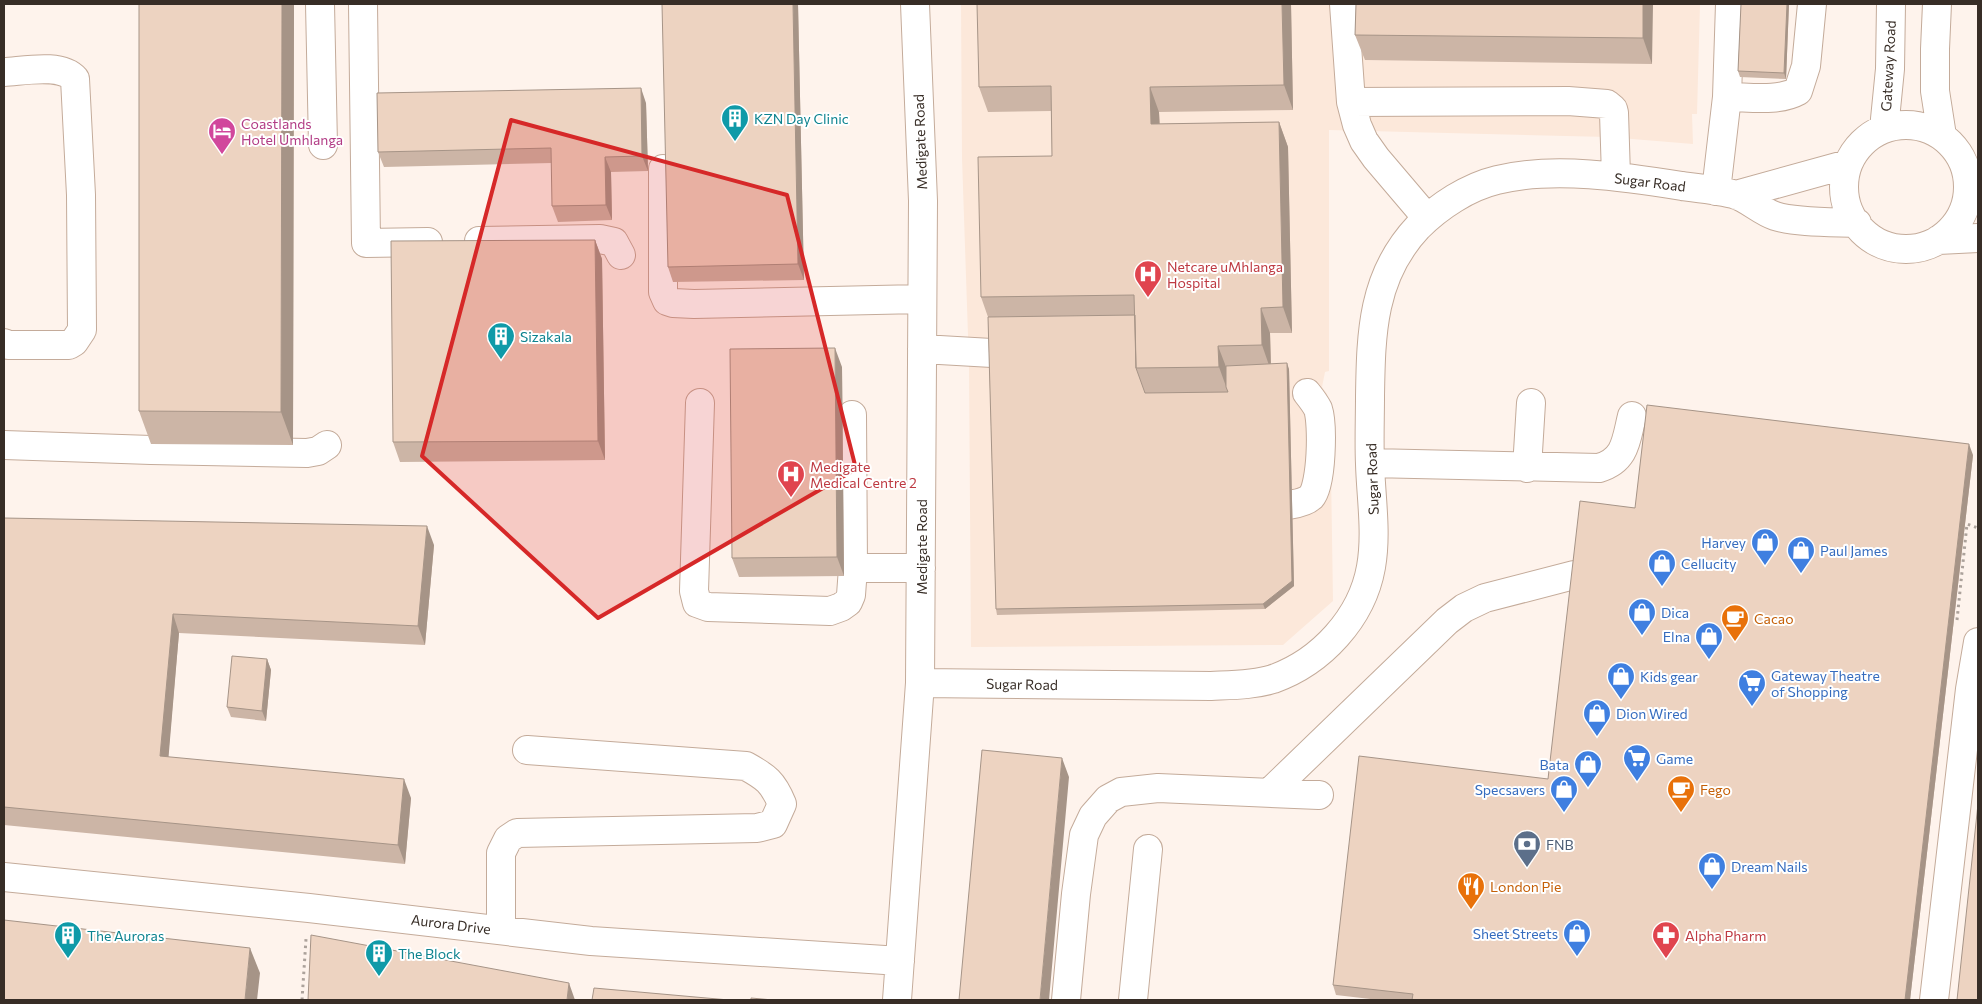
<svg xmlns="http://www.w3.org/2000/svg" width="1982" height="1004" viewBox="0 0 1982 1004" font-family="Commissioner,sans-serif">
<rect width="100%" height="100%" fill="#fef3ec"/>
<path fill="#fce8da" d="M961,4h739l-3,110h-5l1,30 -85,-7 -279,-7v241l-4,1 -3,15 5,7 3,13 3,194 -50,44 -312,2 -2,-282 -7,-207z"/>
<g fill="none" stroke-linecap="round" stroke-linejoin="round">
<g stroke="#c4ab9a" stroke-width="30">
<path id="minor" d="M320,4l3,141
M363,4l3,239 62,-1
M1344,4l7,98 6,23 7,16 12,17 51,60
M1937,4l-2,45v42l7,45
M4,72c20,-1 57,-9 71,7l6,116 1,135 -8,12 -5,3h-61l-4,-2
M1727,97c22,0 51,5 71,-6l8,-25 6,-62
M1351,102l217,-1 39,3 6,5 1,4 2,63
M1844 187a62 62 0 1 1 124 0a62 62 0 1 1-124 0Z
M1884,129l6,-60 1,-65
M663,169v123l4,9 6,2 21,1 227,-5
M1716,191l11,-94 3,-93
M1736,195l112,-31
M1938,240l40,-2
M479,241l121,-2 14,3 7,13
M922,349l103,6
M700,403l-6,188 3,12 11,4 122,4 11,-4 7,-5 3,-7 2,-27 -1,-153
M4,445l147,5 156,3 11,-2 9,-6
M1370,463l229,5c27,-8 27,-28 33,-52
M1527,468l4,-65
M1255,507c14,-1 45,0 56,-10 11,-12 12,-73 7,-88 -3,-6 -7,-11 -11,-16
M853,568h68
M920,683l291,3c21,-1 43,-1 62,-7 48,-17 89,-61 98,-112 6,-34 0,-69 -1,-103 -1,-23 0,-45 0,-68 1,-63 2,-120 48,-169 21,-21 50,-40 79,-47 56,-14 129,-3 185,6 17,2 35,4 51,8 15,4 27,17 42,22 22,7 58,6 82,7
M1270,792l177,-171 17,-13 21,-10 89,-23
M4,877l305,31 282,33 309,20
M501,930v-77l7,-14 9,-6 240,-5 16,-4 9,-20c-9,-22 -16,-27 -36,-38l-219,-16
M897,1000l23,-317 3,-482 -8,-197
M1066,1000l10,-106 8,-59 9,-19 15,-17 13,-7 37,-4 161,7
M1133,1000l15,-151
M1934,1000l36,-311 8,-47"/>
</g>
<path stroke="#aca29b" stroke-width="3" stroke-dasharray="2.5 4" stroke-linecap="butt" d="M1957,620l10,-96 11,4
M302,1000l4,-61"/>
<use href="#minor" stroke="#fff" stroke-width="28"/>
</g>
<path fill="#ccb5a6" d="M139,4h155l-1,441 -142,-1 -12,-33z
M798,4l6,276 -131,2 -5,-15z
M1291,4l2,106 -134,2 1,12 119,-2 9,25 4,186h-22l1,31 18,5 5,217 -29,23 -268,6 -1,-6 -8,-292 -7,-20 71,-141 -1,-45 -63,1 -9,-25z
M1356,4h296v60l-287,-4 -10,-25z
M1741,4h48l-3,75 -46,-2 -2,-6z
M646,103l2,68 -37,1 1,48 -54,2 -6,-16v-43l-168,4 -6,-15z
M595,240l7,19 3,201 -205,2 -7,-20z
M842,367l2,209 -105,1 -7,-19z
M1973,455l-63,545h-531l-43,-5 -3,-10 215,-206 87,-271z
M4,518l430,27 -9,100 -246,-12 -11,124 243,41 -6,66 -401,-39z
M267,659l4,11 -5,51 -35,-4 -4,-10z"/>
<path fill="#a69487" d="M282,4h12l-1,441 -12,-33z
M793,4h5l6,276 -6,-16z
M1282,4h9l2,106 -9,-25z
M1643,4h9l1,1 -1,59 -9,-26z
M1787,4h2l-3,75 -2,-6z
M1150,87l9,25 1,38 -9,-26z
M641,88l5,15 2,68 -6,-15z
M1279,122l9,25 4,186 -9,-26z
M605,157l6,15 1,48 -6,-15z
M595,240l7,19 3,201 -7,-19z
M1261,308l9,25 1,38 -9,-26z
M1218,346l10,26v20l-9,-25z
M835,348l7,19 2,209 -7,-19z
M1287,363l2,6 5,217 -29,23 -2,-5z
M1969,444l4,11 -63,545h-5z
M427,526l7,19 -9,100 -7,-19z
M173,614l6,19 -12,142 -7,-19z
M267,659l4,11 -5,51 -4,-10z
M1062,758l7,19 -20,223h-9z
M404,779l7,19 -6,66 -7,-19z
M250,948l10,25 -3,27h-12z
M569,983l6,17h-8z"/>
<path fill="#edd3c1" stroke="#a69487" d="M139,4h143l-1,408 -142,-1z
M662,4h131l5,260 -130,3z
M977,4h305l2,81 -134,2 1,37 128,-2 4,185 -22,1 1,37 -44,1 1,21 -83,1 -2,-73 -153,2 -3,-140 74,-1 -1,-70 -72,1z
M1356,4h287v34l-288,-3z
M1741,4h46l-3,69 -46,-2z
M641,88l1,68 -37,1 1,48 -54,1 -1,-58 -173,4 -1,-59z
M595,240l3,201 -205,1 -2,-201z
M1135,315l1,53 9,25 83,-1 -2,-5v-21l61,-3 5,218 -29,23 -267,5 -8,-292z
M835,348l2,209 -105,1 -2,-209z
M1647,405l322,39 -64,556h-493l1,-6 -80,-9 26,-229 189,23 32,-278 55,7z
M4,518l423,8 -9,100 -245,-12 -13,142 244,23 -6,66 -394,-38z
M232,656l35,3 -5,52 -35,-4z
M982,750l80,8 -22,242h-81z
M1978,804v196h-21z
M4,920l246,28 -5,52h-241z
M311,935l258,48 -2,17h-259z
M594,988l135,12h-137z
M751,998l22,2h-22z"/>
<path fill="#d62828" fill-opacity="0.2" stroke="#d62828" stroke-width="4" stroke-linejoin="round" d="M511,120l276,75 69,274 -258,149 -176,-162z"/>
<defs>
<g id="building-pin" transform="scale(1.4375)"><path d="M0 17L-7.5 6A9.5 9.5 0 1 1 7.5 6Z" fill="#0f9aa8" stroke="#fff"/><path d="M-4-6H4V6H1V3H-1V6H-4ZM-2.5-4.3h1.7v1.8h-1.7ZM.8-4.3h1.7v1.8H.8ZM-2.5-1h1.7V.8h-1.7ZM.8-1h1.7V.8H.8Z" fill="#fff"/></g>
<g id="hotel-pin" transform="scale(1.4375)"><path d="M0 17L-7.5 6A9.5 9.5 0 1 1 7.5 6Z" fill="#d1479c" stroke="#fff"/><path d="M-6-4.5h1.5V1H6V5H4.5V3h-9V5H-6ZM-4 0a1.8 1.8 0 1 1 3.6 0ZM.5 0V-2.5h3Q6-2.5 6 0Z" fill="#fff"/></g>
<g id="hospital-pin" transform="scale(1.4375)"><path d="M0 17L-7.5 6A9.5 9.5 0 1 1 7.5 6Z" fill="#e0444e" stroke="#fff"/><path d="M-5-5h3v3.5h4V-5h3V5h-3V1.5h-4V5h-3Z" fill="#fff"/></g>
<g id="shop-pin" transform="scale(1.4375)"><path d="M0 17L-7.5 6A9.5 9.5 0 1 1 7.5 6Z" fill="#3f7fe0" stroke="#fff"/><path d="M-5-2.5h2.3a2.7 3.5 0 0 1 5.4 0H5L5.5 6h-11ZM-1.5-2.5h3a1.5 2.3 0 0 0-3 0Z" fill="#fff"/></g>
<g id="cafe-pin" transform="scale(1.4375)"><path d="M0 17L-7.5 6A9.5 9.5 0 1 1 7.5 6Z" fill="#e8710a" stroke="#fff"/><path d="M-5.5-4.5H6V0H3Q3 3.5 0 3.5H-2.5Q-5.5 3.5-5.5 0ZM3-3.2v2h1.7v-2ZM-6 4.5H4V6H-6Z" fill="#fff"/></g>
<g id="supermarket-pin" transform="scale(1.4375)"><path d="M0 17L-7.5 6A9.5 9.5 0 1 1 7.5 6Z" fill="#3f7fe0" stroke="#fff"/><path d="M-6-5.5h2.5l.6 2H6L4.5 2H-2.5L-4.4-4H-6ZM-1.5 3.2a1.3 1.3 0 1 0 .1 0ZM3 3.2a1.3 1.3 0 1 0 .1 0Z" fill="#fff"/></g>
<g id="bank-pin" transform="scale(1.4375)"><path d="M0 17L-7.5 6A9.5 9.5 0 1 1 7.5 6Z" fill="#5c6f8a" stroke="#fff"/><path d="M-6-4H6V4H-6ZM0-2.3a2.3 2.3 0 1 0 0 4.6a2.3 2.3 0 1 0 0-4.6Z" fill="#fff"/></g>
<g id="restaurant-pin" transform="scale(1.4375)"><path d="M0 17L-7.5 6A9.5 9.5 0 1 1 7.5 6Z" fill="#e8710a" stroke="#fff"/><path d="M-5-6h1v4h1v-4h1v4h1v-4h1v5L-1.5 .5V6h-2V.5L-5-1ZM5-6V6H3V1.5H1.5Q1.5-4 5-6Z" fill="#fff"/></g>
<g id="pharmacy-pin" transform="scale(1.4375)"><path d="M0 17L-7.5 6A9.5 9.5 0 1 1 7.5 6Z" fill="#e0444e" stroke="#fff"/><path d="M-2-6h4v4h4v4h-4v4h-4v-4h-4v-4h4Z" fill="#fff"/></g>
</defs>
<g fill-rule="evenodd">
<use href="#building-pin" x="735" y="118"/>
<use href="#hotel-pin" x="222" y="131"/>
<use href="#hospital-pin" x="1148" y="274"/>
<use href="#building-pin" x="501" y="336"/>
<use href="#hospital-pin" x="791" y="474"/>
<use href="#shop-pin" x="1765" y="542"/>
<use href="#shop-pin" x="1801" y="550"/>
<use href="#shop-pin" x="1662" y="563"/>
<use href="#shop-pin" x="1642" y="612"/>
<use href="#cafe-pin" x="1735" y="618"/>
<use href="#shop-pin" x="1709" y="636"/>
<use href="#shop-pin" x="1621" y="676"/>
<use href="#supermarket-pin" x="1752" y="683"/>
<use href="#shop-pin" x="1597" y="713"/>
<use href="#supermarket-pin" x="1637" y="758"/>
<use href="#shop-pin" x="1588" y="764"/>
<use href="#shop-pin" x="1564" y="789"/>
<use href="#cafe-pin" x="1681" y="789"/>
<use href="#bank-pin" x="1527" y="844"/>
<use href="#shop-pin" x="1712" y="866"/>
<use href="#restaurant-pin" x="1471" y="886"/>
<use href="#shop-pin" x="1577" y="933"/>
<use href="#building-pin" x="68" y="935"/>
<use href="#pharmacy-pin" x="1666" y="935"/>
<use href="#building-pin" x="379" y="953"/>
</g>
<g text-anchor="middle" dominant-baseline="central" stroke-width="4" stroke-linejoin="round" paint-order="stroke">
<g font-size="14" fill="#372d26" stroke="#fff">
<text transform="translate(1888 66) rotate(-87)">Gateway Road</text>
<text transform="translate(920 142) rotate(-92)">Medigate Road</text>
<text transform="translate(1650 182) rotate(7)">Sugar Road</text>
<text transform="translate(1372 479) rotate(-92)">Sugar Road</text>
<text transform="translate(921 547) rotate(-90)">Medigate Road</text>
<text transform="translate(1022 684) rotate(1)">Sugar Road</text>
<text transform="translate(451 924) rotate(7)">Aurora Drive</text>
</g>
<g font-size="14" fill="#0d838f" stroke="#fff" text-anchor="start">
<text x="754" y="118">KZN Day Clinic</text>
<text x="520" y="336">Sizakala</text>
<text x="87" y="935">The Auroras</text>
<text x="398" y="953">The Block</text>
</g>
<g font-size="14" fill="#b23c85" stroke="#fff" text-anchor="start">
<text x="241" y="123">Coastlands<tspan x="241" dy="16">Hotel Umhlanga</tspan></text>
</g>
<g font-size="14" fill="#be3a42" stroke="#fff" text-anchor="start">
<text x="1167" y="266">Netcare uMhlanga<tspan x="1167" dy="16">Hospital</tspan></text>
<text x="810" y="466">Medigate<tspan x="810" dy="16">Medical Centre 2</tspan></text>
<text x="1685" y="935">Alpha Pharm</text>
</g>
<g font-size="14" fill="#366cbe" stroke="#fff" text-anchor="start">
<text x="1746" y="542" text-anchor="end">Harvey</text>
<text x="1820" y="550">Paul James</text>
<text x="1681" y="563">Cellucity</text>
<text x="1661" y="612">Dica</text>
<text x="1690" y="636" text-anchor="end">Elna</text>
<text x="1771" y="675">Gateway Theatre<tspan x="1771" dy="16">of Shopping</tspan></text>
<text x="1640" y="676">Kids gear</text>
<text x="1616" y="713">Dion Wired</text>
<text x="1656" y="758">Game</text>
<text x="1569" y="764" text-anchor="end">Bata</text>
<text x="1545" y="789" text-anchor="end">Specsavers</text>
<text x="1731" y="866">Dream Nails</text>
<text x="1558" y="933" text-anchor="end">Sheet Streets</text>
</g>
<g font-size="14" fill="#c56008" stroke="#fff" text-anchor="start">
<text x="1754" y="618">Cacao</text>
<text x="1700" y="789">Fego</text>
<text x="1490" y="886">London Pie</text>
</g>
<g font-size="14" fill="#4e5e75" stroke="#fff" text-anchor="start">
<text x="1546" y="844">FNB</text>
</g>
</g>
<rect width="1982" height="1004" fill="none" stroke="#372d26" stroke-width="10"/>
</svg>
